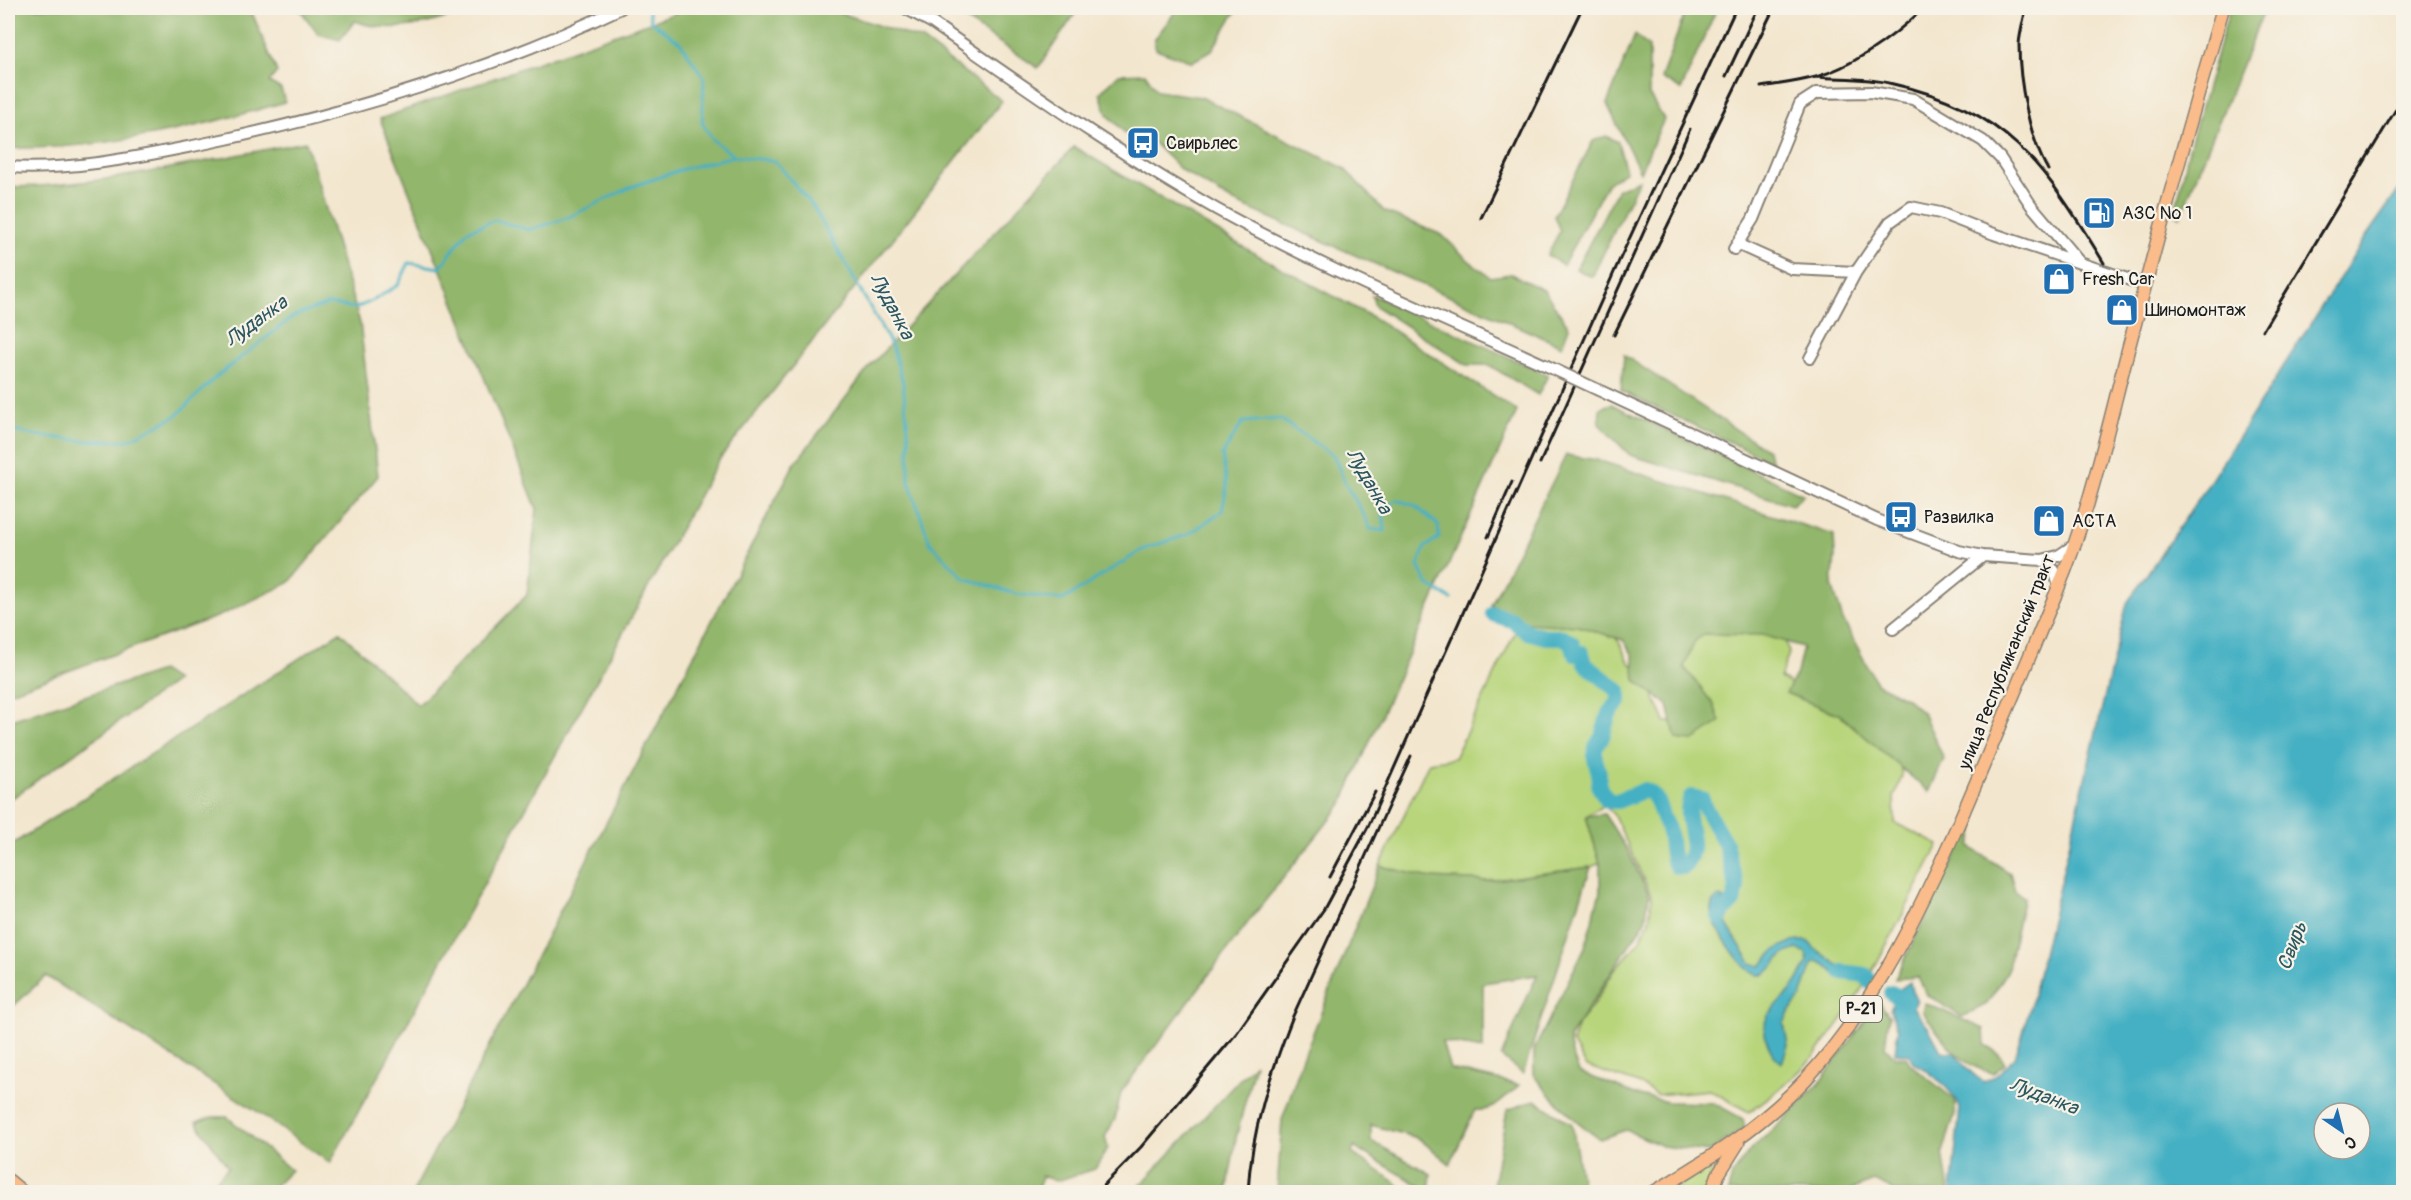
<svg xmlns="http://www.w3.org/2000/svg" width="2411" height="1200" viewBox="0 0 2411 1200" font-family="Pangolin,sans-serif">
<rect width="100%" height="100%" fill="#f7f3e8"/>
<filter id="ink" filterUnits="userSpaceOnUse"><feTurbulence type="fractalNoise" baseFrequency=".0167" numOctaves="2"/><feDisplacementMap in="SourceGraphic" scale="12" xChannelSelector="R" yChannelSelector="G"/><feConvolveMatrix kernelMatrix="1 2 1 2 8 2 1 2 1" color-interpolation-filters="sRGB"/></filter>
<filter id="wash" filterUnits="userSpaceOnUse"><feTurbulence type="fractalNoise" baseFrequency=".008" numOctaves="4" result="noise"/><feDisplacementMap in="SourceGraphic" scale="24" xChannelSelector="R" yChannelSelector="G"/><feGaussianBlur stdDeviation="1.35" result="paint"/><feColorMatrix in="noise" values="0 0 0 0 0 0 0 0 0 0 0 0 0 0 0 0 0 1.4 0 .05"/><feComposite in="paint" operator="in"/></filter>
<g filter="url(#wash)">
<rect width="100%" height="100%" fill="#f3e6ce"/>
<path fill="#b8d57c" stroke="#6a784c" stroke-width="1.5" d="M1530,602l73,21 16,19 10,20 18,18 18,42h26l-20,-64v-27l111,-2 7,24 -9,25 36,20 86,56v22l-8,21 1,26 44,22c-38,70 -72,148 -124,210 -19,22 -43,40 -66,57l-39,-22 -54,5 -12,-9 -58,-20 -14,-24 6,-18 15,-19 21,-34 25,-29 10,-21 3,-24 -38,-82 -10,-10 -18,11 14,47 -9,4 -104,14 -57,-3 -50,-12 49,-104 25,-4z
M1717,1163l-6,11 -6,18h-20l-11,-4z"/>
<path fill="#92b66c" stroke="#576944" stroke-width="1.5" d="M8,8h242l27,64 -8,10 12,7 4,13c-90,27 -184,48 -277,46z
M299,8h171c-34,16 -79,27 -115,13l-15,19 -22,-6z
M689,8h137l96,32 80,61 -284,360 -388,702 -75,-53 -209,-134 -38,35v-164l332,-215 78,73 109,-110 10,-86 -157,-390z
M958,8h121l-41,60 -71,-47z
M1178,8h60l-26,42 -20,12 -36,-13 -2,-9z
M1687,8h30l-36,82 -20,-12z
M2230,8h35l-85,209 -5,-4 14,-64z
M1635,35l14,12v48l15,24 -24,53 -33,-68z
M1145,73l12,18 44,6 143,71 40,43 58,24 25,24 23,18 21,-3 33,16 25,37 -7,19 -328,-144 -53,-32 -29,-29 -24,-5 -21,-22 -7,-21 19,-19z
M1606,136l12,6 8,29 -19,13 -44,81 -16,-10 13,-24 -6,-15 39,-75z
M306,142l54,181 18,153 -89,107 -70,33 -211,77v-506c100,-1 200,-28 298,-45z
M1074,147l178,105 122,66 143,93 -175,393 -93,117 -128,171 -6,27 -10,18 3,11 -13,21 -39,12 -14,-5 -5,16h-624l380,-726 78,-101z
M1639,180l-47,97 -16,-8 42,-80z
M1372,295l176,80 -10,20 -49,-30h-22l-92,-59z
M1624,355l143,95 5,12 -151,-71z
M1611,404l193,91 -12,10 -162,-50 -31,-31 1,-16z
M1566,455l31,5 237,75 1,21 -3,29 11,35 34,64 29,14 17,15 21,46 -15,33 -89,-77 -54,-22 11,-20 6,-26 -41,-12 -57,-1 -10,7 -11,26 30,38 6,17 -28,19 -16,-2 -8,-34 -33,-25 -2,-25 -10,-15 -45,-14 -50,-3 -37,-18z
M161,671l15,10 -168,120v-80z
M1604,814l23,35 22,46 -4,26 -76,117 2,13 8,21 56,22 32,8 47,1 29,16 2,8 -36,25 -47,-6 -36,-16 -26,9c-26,-17 -47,-40 -66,-63v-26l51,-103 15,-55v-29l-14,-47z
M1977,818l-7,29 40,26 5,18 9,6 -17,75 -20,32 -25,13 -35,-22 -9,-18 -23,2 78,-159z
M1380,866l50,12 57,3 104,-14 -68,207 -22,-17 36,-82 -54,8v66l-41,-7 8,27 69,16c-14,13 -24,27 -44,25l-25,54 -32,-26 -47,-13v16l60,33 -2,17 -75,-44 -2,6 43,29 10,10h-128l5,-72 21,-62z
M1879,1002l10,14 -4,31 9,9 12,1 4,7 45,36v14l-12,38 6,40h-52l-23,-11 -29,11h-117l4,-17 20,-27 31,-27 37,-39z
M1925,1003l59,26 1,16 14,9 6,10 -12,9c-35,-7 -51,-35 -71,-62z
M1255,1063l-19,75 -9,54h-93z
M1535,1100l37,24 11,68h-97l7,-6 14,-76z
M212,1117h15l64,53 -22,22h-63l22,-25 -32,-45z"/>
<path fill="#45b0c3" stroke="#306670" stroke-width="1.5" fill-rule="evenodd" d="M2403,184l-1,1008h-451l9,-84c-5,-16 -32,-39 -47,-45l-4,-9 -14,-1 3,-24 -8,-19 10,-21 10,-7 2,10 5,8 -4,8 15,19 13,24 14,2c5,9 20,24 29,29 38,-19 35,-40 47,-78l96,-401 77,-112 163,-256zM2324,1113h36v36h-36z
M1720,897l4,2 -5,5 3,4 11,-6 -7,21 25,40 10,3c12,-17 27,-27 47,-25l6,7 28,20 21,2 2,5 -6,3h-20l-13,-13 -9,-4 -5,3 -11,33 -11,14 -6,12 4,22 -6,18c-7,-5 -11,-11 -14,-18 -11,-31 7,-34 23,-55 7,-9 12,-19 17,-29l-2,-8 -9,-4c-4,2 -10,3 -13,6 -9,6 -13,20 -25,20 -14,0 -45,-48 -48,-62 -1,-5 1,-9 3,-13z"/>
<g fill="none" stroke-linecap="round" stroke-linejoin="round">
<path stroke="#45b0c3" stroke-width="3" d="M649,12l2,9 29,21 24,36 -2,45 11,17 21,16
M8,430l32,6 46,5 42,-1 48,-24 40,-39 78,-61 34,-12 28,4 18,-8 24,-15 11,-22 31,5 27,-37 28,-11 34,10 38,-12 64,-31 52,-18 51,-13 41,5 39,47 78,138 11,37 6,57v42l21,61 34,35 52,16 47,6 79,-50 47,-16 33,-23 5,-25 -5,-31 21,-33 37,-3 54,37 12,29 17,28 7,16 15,2 -2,-18 13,-13 18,5 24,20 1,13 -14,9 -7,19 10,19 23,14"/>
<path stroke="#45b0c3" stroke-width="16" d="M1493,614l19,6 15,12 19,5h17l9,6 3,11 7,-1 3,11 34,27v11l-10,11 -7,24 -7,11v11l4,14v14l9,14h9l28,-11c13,6 13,14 17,26 1,5 5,9 6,13 4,13 1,25 8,37l8,1c20,-26 -4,-43 7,-70l11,2 3,9 20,35 12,45 -4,14 -14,13 1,3
M1842,972l23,3 5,7
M1891,993l6,3 10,20"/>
</g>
</g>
<g filter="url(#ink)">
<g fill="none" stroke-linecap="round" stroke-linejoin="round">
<g stroke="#888175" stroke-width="14">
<path id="minor" d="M905,8l26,14c94,65 186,131 285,187 106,59 219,106 329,156
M8,167c61,4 125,-9 185,-21 147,-30 292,-73 428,-138
M1737,244l55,25 64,3
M1734,249l19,-30 47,-115 17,-11 54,-1 42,7 70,42 17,17 31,47 49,58
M1810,358l46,-86 34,-50 21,-15 29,6 54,21 151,51
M1609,395l268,125 82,31 24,5 59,4 16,-4 15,-10
M2042,560l12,10 5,16
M1893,629l90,-73"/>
</g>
<g stroke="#888175" stroke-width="15">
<path id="major" d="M1654,1192c54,-32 108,-66 152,-113 69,-74 113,-167 154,-259 33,-76 65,-153 97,-229 32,-77 50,-160 71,-241 30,-114 62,-229 95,-342
M1712,1192l6,-17 20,-32"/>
</g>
<g stroke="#888175" stroke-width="18">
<path id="highway" d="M8,1182l12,10"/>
</g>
<use href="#minor" stroke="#fff" stroke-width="10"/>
<use href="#major" stroke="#f9bc8a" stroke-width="12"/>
<use href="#highway" stroke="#f9bc8a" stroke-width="15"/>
<path stroke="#1c1c1c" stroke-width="3" d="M2026,8c-2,11 -6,24 -7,36 0,38 10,93 29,126
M1726,76l32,-68
M1816,77c24,2 50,1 73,6 119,26 155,82 215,180
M1761,87c18,-3 37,-5 55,-10 41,-12 78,-41 108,-69
M1481,218l101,-210
M2263,330l141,-234
M1614,335l160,-327
M1540,463l150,-334
M1488,537l24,-55
M1330,877l45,-85
M1097,1192l44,-45 95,-113 88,-125 44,-82 251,-566 117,-253
M1248,1192c3,-61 23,-120 45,-176l118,-260"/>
<g stroke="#888175" stroke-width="14" stroke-linecap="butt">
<path id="minor-bridge" d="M1545,365l64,30"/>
</g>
<use href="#minor-bridge" stroke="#fff" stroke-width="10"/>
</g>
</g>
<defs>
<g id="bus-square" transform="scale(1.725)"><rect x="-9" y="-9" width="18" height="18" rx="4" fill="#1f6fb2" stroke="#f7f3e8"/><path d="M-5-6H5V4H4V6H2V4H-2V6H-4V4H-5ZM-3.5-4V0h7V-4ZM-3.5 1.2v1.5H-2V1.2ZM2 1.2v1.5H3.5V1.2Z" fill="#fff"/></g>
<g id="fuel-square" transform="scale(1.725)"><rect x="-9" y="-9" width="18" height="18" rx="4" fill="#1f6fb2" stroke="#f7f3e8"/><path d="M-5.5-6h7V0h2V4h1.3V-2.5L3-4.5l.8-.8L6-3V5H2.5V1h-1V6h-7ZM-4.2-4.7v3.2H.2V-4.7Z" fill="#fff"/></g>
<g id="shop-square" transform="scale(1.725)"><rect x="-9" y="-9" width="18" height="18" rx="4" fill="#1f6fb2" stroke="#f7f3e8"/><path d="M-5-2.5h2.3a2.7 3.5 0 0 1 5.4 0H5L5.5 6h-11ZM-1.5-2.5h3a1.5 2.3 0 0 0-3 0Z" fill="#fff"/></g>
</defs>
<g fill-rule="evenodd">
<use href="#bus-square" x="1143" y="143"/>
<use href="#fuel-square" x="2099" y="213"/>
<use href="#shop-square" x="2059" y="279"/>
<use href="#shop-square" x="2122" y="310"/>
<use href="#bus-square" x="1901" y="517"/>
<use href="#shop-square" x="2049" y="521"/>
</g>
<g text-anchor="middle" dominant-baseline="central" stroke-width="4.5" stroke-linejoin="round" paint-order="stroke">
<rect fill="#f7f3e8" stroke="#5e5c59" stroke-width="1.5" x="1840" y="996" width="42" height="26" rx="4.5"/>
<g font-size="16" font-weight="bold" fill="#1c1c1c">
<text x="1861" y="1009">Р-21</text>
</g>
<g font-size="18" fill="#1c1c1c" stroke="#f7f3e8" text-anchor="start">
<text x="1166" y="143">Свирьлес</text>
<text x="2122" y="213">АЗС № 1</text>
<text x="2082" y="279">Fresh Car</text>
<text x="2145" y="310">Шиномонтаж</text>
<text x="1924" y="517">Развилка</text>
<text x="2072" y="521">АСТА</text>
</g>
<g font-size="18" fill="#1c1c1c" stroke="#f7f3e8">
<text transform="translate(2007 662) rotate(-68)">улица Республиканский тракт</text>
</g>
<g font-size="20" font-style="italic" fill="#2c575f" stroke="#f7f3e8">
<text transform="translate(892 306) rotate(62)">Луданка</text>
<text transform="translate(256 321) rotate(-36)">Луданка</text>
<text transform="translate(1369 481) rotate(60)">Луданка</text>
<text transform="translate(2292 946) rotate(-69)">Свирь</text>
<text transform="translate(2044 1096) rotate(21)">Луданка</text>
</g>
</g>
<rect width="2411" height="1200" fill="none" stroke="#f7f3e8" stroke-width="30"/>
<g transform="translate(2342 1131) rotate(145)"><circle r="28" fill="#f7f3e8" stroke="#9f9d96" stroke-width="1.5"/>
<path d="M0-4.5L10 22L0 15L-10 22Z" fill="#1f6fb2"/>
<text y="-9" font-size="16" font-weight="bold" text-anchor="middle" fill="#1c1c1c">С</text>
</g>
</svg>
